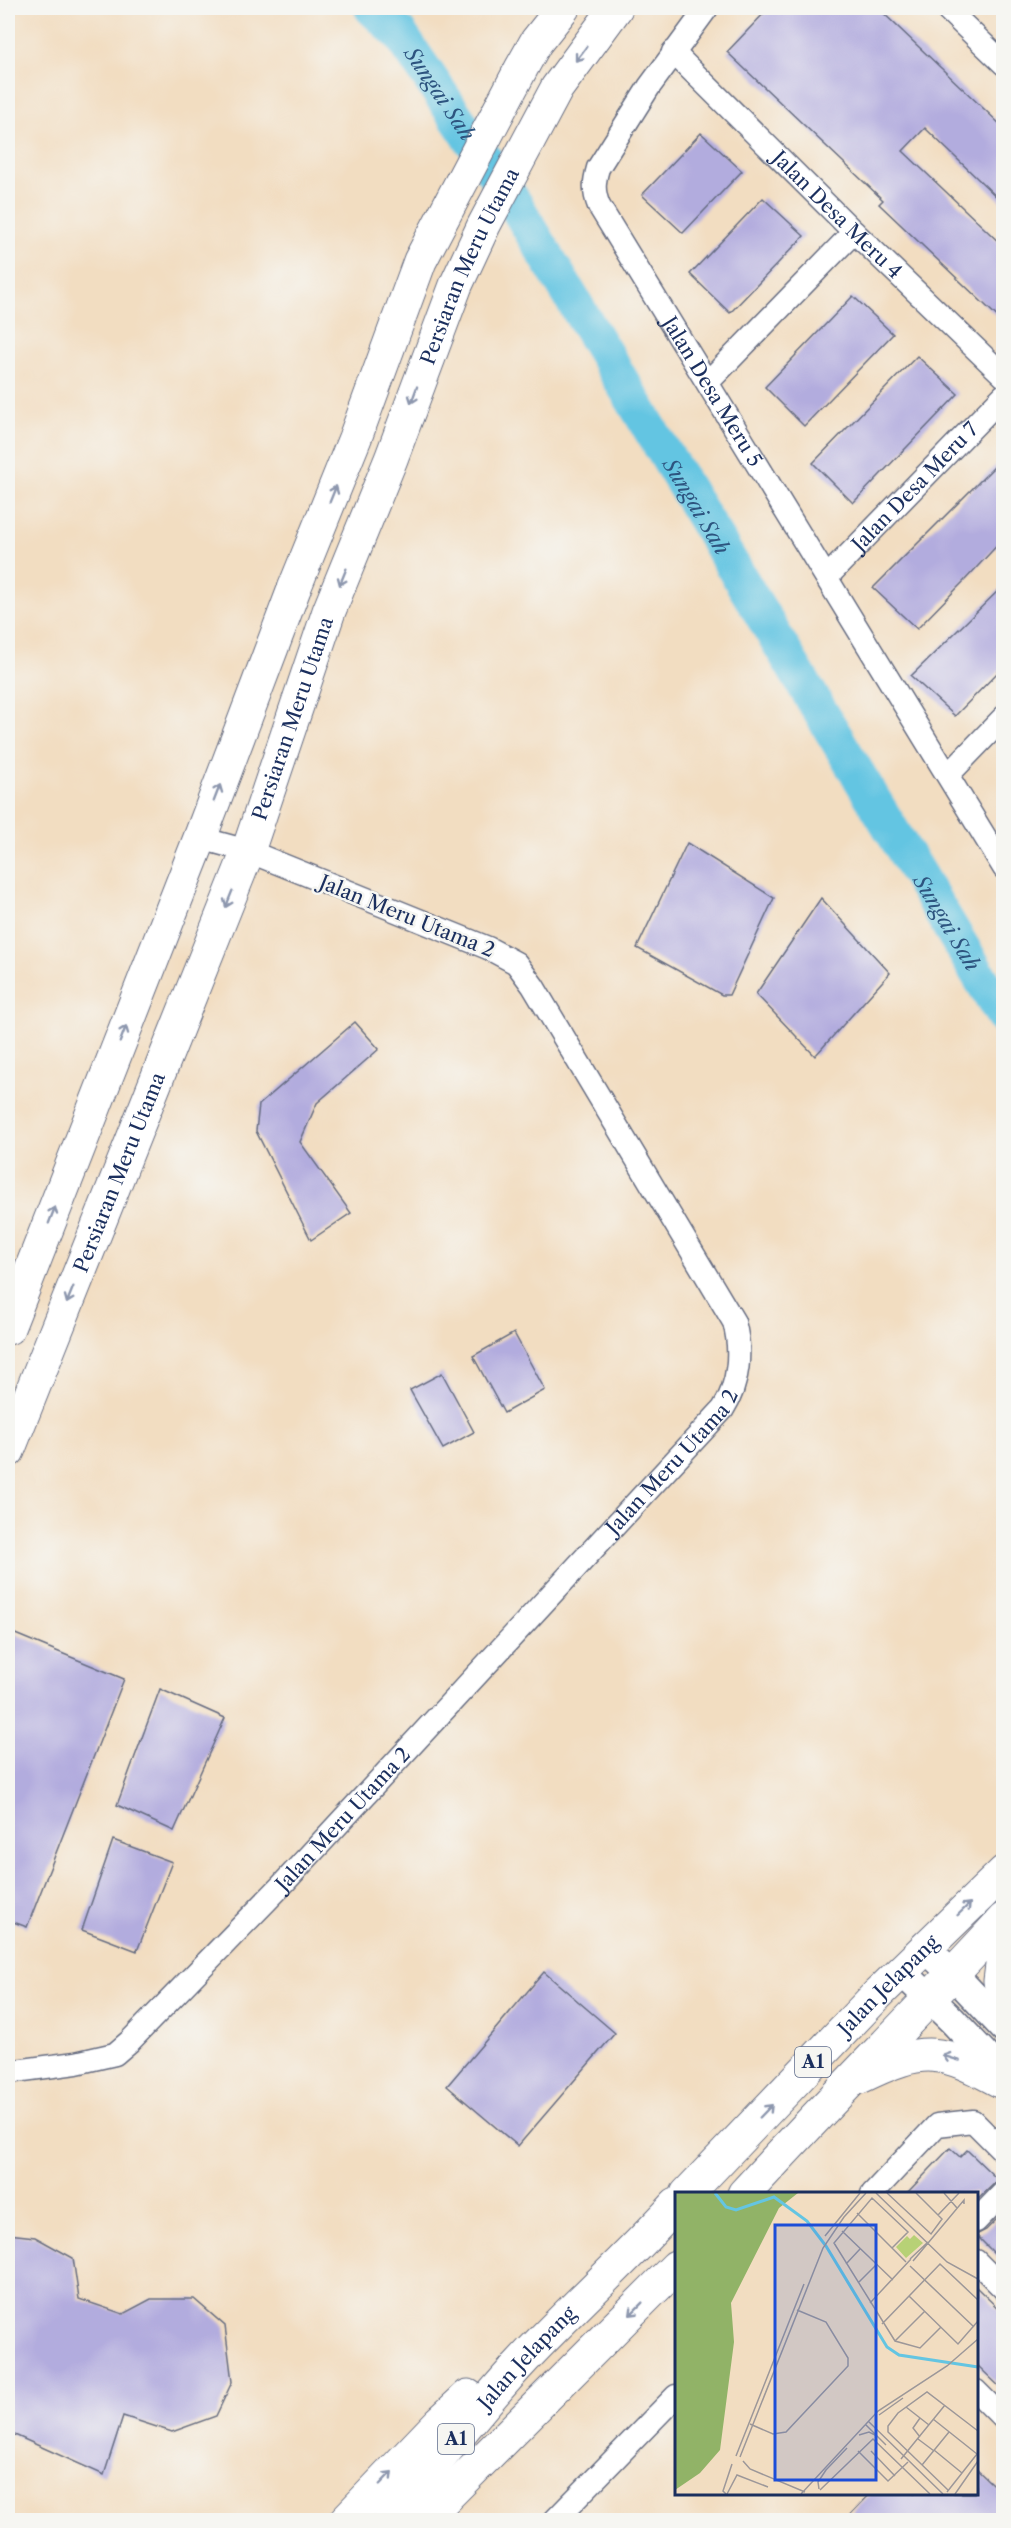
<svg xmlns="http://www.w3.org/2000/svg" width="1011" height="2528" viewBox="0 0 1011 2528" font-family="'Libre Caslon Text',serif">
<rect width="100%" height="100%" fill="#f6f6f2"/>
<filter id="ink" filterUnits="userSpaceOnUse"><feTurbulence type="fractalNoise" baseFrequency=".0167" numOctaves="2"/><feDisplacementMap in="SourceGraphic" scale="12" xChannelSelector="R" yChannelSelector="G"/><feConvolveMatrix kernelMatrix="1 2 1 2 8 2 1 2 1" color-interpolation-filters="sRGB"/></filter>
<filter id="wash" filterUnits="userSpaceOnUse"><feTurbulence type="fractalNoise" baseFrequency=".008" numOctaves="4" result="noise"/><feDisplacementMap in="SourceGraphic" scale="24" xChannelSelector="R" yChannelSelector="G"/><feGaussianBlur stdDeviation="1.35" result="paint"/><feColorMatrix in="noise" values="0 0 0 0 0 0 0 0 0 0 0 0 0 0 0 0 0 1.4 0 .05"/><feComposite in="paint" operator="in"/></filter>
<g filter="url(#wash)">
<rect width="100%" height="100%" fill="#f2ddc1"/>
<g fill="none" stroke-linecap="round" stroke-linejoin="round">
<path stroke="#64c5e2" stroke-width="36" id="s1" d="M372,8l28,26 115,170 489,813"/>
</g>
<g id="blocks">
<path fill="#b2acde" d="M769,8h109l126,120v76l-79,-76 -22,23 101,96v76l-125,-119 4,-4 -156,-148z
M701,133l41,38 -59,62 -41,-38z
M763,198l41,38 -74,77 -40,-39z
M853,296l40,38 -89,92 -39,-39z
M917,356l41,38 -105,109 -40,-40z
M1004,457v81l-40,43 -47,48 -44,-41z
M1004,585v81l-49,50 -44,-40z
M687,843l87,55 -45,97h-7l-85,-47z
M821,898l69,75 -75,83 -59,-62z
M355,1022l24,27 -62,54 -17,39 51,71 -40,27 -55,-109 3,-26z
M514,1333l31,57 -41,23 -31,-57z
M442,1373l32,59 -31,17 -33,-59z
M8,1631l116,48 -97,248 -19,-7z
M160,1689l65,29 -51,113 -57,-26z
M113,1840l59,22 -35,89 -55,-21z
M544,1972l71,61 -97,113 -71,-60z
M950,2148l10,9 7,-7 31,30 -22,21v-8h-69z
M1004,2212v51l-28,-28 10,-5z
M8,2234l27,3 38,21 6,41 44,15 28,-15h43l31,27 7,56 -16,34 -44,16 -49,-16 -19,59 -96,-43z
M976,2287l28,27v77l-28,-27z
M976,2469l28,26v25h-159l26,-27h105z"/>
</g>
</g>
<g filter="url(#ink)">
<use href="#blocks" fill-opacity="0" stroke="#666c81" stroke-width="1.5"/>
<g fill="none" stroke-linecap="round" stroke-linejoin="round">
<g stroke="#666c81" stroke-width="25">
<g id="minor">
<path id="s2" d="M707,8l-58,79 -51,81c-4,14 -5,23 1,38l405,662"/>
<path d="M946,8l58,56"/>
<path id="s3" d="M673,52l181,180 150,144"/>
<path d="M708,382l146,-150"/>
<path id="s4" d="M827,577l177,-182"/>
<path d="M948,775l56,-58"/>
<path id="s5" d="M8,2072l68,-9 39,-9 15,-13 150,-154 443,-478c16,-25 19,-58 11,-87l-201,-336 -17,-23 -28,-15 -240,-97 -48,-13"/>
<path d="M872,2194l65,-69 36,-4 31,31"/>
<path d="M976,2221l28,-29"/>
<path d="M976,2261l28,28"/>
<path d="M976,2391l28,28"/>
<path d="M555,2520l121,-124"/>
</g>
</g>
<g stroke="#666c81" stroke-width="31">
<path id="tertiary" d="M924,1947l29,27 51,54
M901,1971l51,49 52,55"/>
</g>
<g stroke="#666c81" stroke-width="35">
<g id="secondary">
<path d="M8,1328l192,-490 94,-249 61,-151 65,-177 102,-194 14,-25 27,-34"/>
<path id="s6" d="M8,1451l240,-600 81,-240 62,-152 65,-174 28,-60 73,-137 59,-80"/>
</g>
</g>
<g stroke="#666c81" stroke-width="35">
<g id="primary">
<path d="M1004,1949l-4,32 4,23"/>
<path d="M860,2077c65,-32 81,-28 144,6"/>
<path id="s7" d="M687,2194l190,-199 127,-123"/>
<path d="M744,2194c85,-93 175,-182 260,-275"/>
<path d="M346,2520l94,-98 28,-26"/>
<path id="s8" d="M389,2520c45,-54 87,-110 136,-162 49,-52 103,-100 151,-153"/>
<path d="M423,2520l253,-253"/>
</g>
</g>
<use href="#minor" stroke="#fff" stroke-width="22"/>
<use href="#tertiary" stroke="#fff" stroke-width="28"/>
<use href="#secondary" stroke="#fff" stroke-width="33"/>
<use href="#primary" stroke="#fff" stroke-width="33"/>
</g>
<defs><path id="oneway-shaft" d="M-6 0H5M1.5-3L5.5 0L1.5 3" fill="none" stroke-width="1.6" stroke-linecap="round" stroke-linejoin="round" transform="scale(1.5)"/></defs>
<g stroke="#8d97ae">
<use href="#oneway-shaft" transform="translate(581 54) rotate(127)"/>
<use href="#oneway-shaft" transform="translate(414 395) rotate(110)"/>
<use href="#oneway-shaft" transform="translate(333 494) rotate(-68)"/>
<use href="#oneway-shaft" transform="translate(343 577) rotate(112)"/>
<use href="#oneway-shaft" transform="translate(217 793) rotate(-69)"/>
<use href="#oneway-shaft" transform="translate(229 899) rotate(112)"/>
<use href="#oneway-shaft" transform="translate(123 1034) rotate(-69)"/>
<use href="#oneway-shaft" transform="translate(52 1215) rotate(-69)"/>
<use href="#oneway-shaft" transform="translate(70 1295) rotate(112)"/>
<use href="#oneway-shaft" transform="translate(964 1909) rotate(-44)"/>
<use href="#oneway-shaft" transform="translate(951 2058) rotate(-163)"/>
<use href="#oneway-shaft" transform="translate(766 2111) rotate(-46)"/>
<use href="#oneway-shaft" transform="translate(636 2309) rotate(135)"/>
<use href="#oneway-shaft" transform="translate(386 2478) rotate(-46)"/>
</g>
</g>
<g text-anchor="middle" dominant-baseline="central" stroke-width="5" stroke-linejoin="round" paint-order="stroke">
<g fill="#f6f6f2" stroke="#5d6b8a" stroke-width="1.5">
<rect x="795" y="2047" width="36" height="30" rx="4.5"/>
<rect x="438" y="2424" width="36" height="30" rx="4.5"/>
</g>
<g font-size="18" font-weight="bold" fill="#1b2f5e">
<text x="813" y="2062">A1</text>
<text x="456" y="2439">A1</text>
</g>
<g font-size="20" fill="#1b2f5e" stroke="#f6f6f2">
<text stroke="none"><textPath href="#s3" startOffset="231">Jalan Desa Meru 4</textPath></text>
<text stroke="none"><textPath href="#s6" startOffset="1272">Persiaran Meru Utama</textPath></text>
<text stroke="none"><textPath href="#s2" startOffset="450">Jalan Desa Meru 5</textPath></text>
<text stroke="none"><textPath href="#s4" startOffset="126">Jalan Desa Meru 7</textPath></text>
<text stroke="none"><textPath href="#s6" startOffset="786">Persiaran Meru Utama</textPath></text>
<text transform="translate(407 916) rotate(22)">Jalan Meru Utama 2</text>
<text stroke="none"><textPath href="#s6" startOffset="300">Persiaran Meru Utama</textPath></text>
<text stroke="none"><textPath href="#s5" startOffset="922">Jalan Meru Utama 2</textPath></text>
<text stroke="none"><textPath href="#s5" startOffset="436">Jalan Meru Utama 2</textPath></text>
<text stroke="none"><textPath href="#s7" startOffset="290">Jalan Jelapang</textPath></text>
<text stroke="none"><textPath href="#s8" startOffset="213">Jalan Jelapang</textPath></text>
</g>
<g font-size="21" font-style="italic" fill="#2d547f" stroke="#f6f6f2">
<text stroke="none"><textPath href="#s1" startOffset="110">Sungai Sah</textPath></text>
<text stroke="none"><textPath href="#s1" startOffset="596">Sungai Sah</textPath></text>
<text stroke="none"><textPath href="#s1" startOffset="1082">Sungai Sah</textPath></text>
</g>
</g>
<g transform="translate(675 2192)">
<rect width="303" height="303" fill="#f2ddc1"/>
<path d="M239,43l9,8 -17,15 -10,-11 11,-11 3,3z" fill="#b7d176"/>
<path d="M0,1h123l-19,15 -48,95 3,39 -14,108 -20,23 -25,17z" fill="#91b367"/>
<path fill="none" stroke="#64c5e2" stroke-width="3" d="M40,1l11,14 10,3 38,-13 33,24 19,25 61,101 12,8 79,12"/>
<path fill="none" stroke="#9c9799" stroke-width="1.5" d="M201,1l71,69 31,17M212,1l44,41 11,-15 -26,-26M269,1l13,15M182,21l49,49M263,23l21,-22M167,39l51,49M150,44l35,-43M217,56l16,-16 -36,-34 -38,45 61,98 25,7 21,-21M235,67l18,-17M238,69l51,-61v4M171,72l14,-15M235,74l64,61M183,91l19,-19M234,104l49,48 20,-23M195,111l41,-44M207,132l58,-60 38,36M220,149l30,-30M231,215l23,18M204,223l24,-17M258,227l44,35M193,229l75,73M75,232l23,10 13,-2 62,-66v-8l-22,-36 -29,-12M190,232l21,21M184,243l10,-3 8,4M245,245l-7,-9 7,-10M243,247l16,12M259,258l28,23M183,259l30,30 20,-19M196,259l24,25M61,264l68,-172M65,265l83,-209 21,-31 22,-24M226,267l44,-54M68,269l7,8 55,23M247,273l27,-33M150,279l22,-23M144,297l-1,-7 8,-12M145,298l53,-51 57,55M273,298l-60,-58v-6l10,-13 29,-21 51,39M272,300l30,-38M51,302l-3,-3 9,-27M52,302l10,-19 31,12M126,302l77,-83 69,-45 31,-27M280,302l23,-33"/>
<path fill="#1d4ed8" fill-opacity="0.15" stroke="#1d4ed8" stroke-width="3" d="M100,33h101v255h-101z"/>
<rect width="303" height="303" fill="none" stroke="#1b2f5e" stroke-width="3"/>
</g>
<rect width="1011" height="2528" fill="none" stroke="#f6f6f2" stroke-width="30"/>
</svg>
